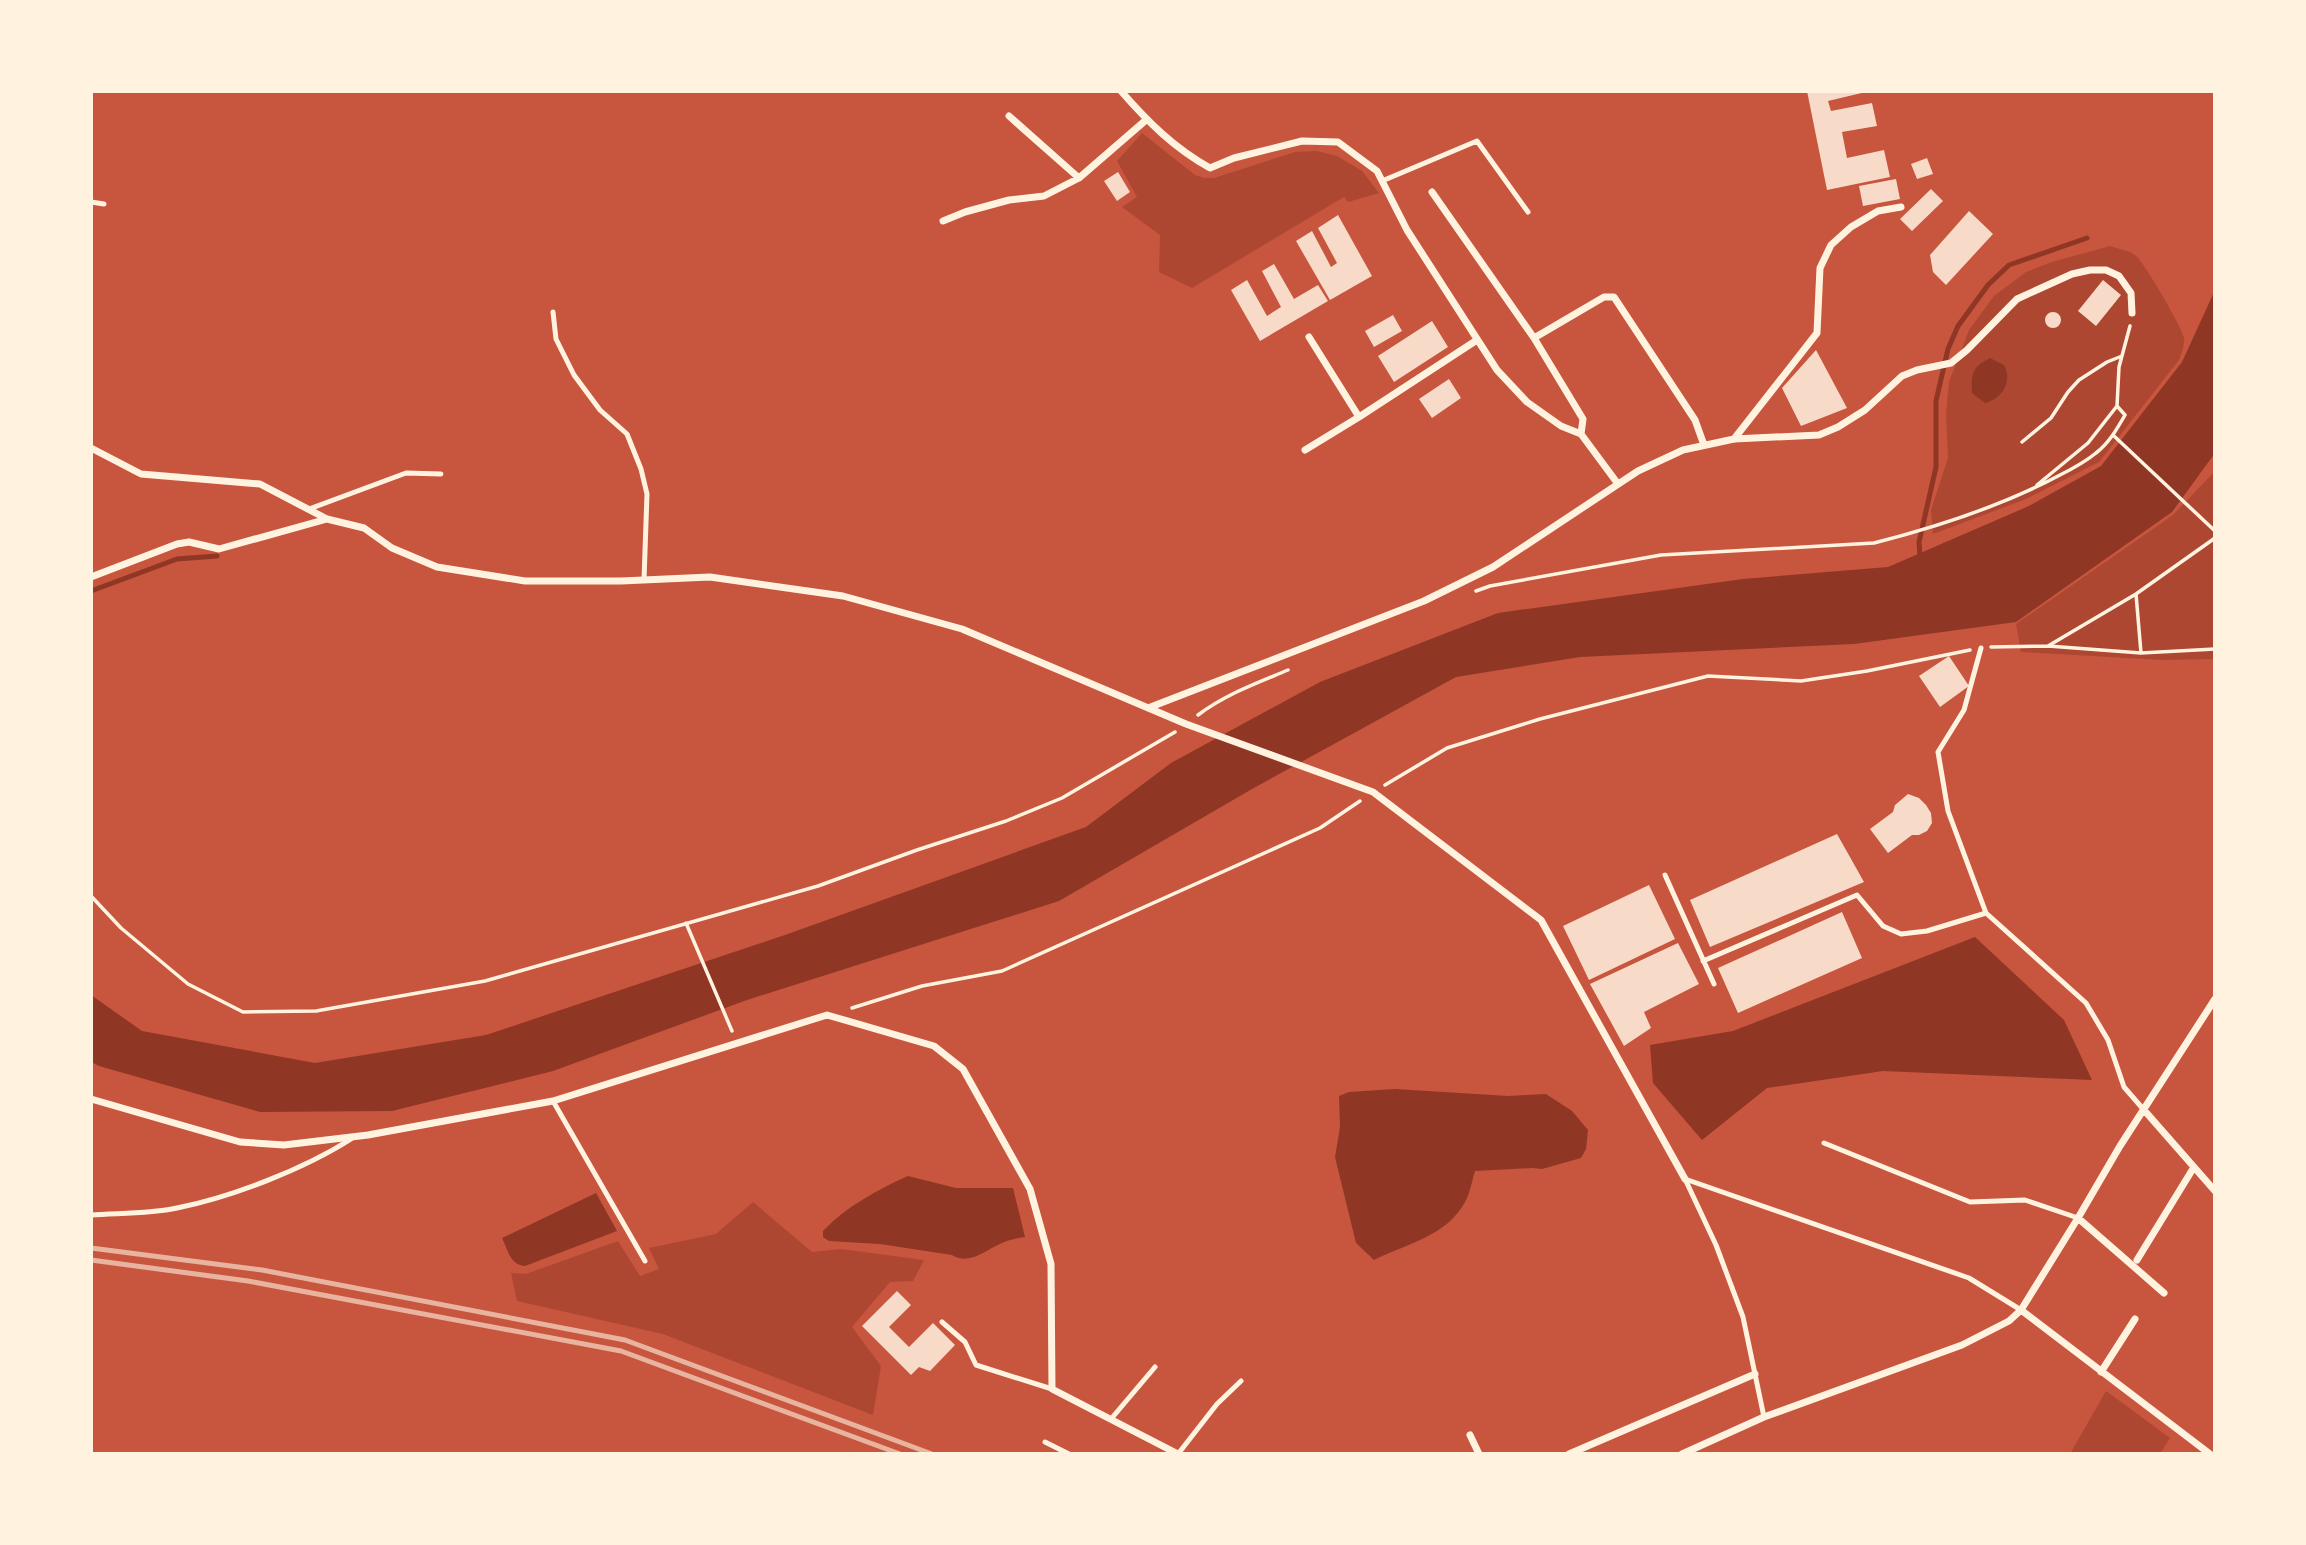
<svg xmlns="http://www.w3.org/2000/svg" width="2306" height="1545" viewBox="0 0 2306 1545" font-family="Helvetica,sans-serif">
<rect width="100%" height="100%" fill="#c8553d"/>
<path fill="#ae4732" d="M1142,133l53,42 9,3h10l81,-26 22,-1 20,5 25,15 17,22 -31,9 -4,-5 -152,91 -33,-16 1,-37 -38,-28 15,-10 -20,-36z
M2110,246c8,3 20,4 26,10 8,6 47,73 48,82 1,7 -3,16 -5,22l-80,102 -73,37 -93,35 -2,-24 17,-52 -2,-44 3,-32 20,-52 25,-34 32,-24 26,-10z
M2215,471v188l-53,1 -141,-8 -5,-28 157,-109z
M753,1202l59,50 29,-3 83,11 -11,21 -23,1 -38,45 29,39 -8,49 -210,-81 -146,-33 -6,-28 15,1 92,-33 22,35 19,-7 -10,-21 67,-14z
M2106,1391l64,47 -10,16h-90z"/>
<path fill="#8f3625" d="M2215,290v163l-43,59 -156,110 -162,22 -274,13 -124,20 -204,112 -193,112 -312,99 -194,71 -161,40 -132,1 -161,-46 -8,-4v-67l51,36 173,32 171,-28 299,-100 301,-108 85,-64 149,-81 178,-69 245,-34 145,-12 141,-61 72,-40 81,-104z
M1990,358l14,7c9,16 -2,34 -19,38l-13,-10c-1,-19 0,-26 18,-35z
M1975,937l89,83 28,60 -209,-9 -116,17 -65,52 -49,-57 -3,-38 83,-14z
M1395,1089l113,7 38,-2 26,17 16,19 -2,19 -5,9 -39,11 -10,-1 -57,3c-3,10 -5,22 -10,31 -18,34 -59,42 -91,58l-18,-17 -21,-86 5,-30 -1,-31 10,-4z
M908,1176l48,12h57l12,49c-6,1 -13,2 -18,4 -17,5 -36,26 -55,14l-72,-11 -51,-3 -6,-4v-6c24,-25 54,-41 85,-55z
M596,1193l21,38 -92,35c-15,-1 -17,-16 -23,-28z"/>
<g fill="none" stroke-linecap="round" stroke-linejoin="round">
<path stroke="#8f3625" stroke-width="5" d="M1920,557l-1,-15 17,-75v-66l12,-52 10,-23 30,-41 21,-20 78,-27
M91,591l86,-32 40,-3"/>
</g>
<path fill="#f7dbc8" d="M1807,91h63l-42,10 3,10 41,-8 5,23 -35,6 5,26 37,-8 6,27 -63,13z
M1927,158l6,16 -16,5 -6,-15z
M1118,172l12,20 -13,9 -13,-20z
M1896,179l4,20 -37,7 -4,-20z
M1931,189l12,12 -31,30 -12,-12z
M1969,211l24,23 -47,51 -13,-13 -3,-17z
M1338,215l34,61 -42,24 -34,-59 16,-10 19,36 6,-4 -19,-35z
M1274,264l20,35 24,-14 10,16 -68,40 -29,-51 16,-10 20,36 14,-9 -19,-36z
M2103,280l18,15 -25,31 -18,-15z
M2045 320a8 8 0 1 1 16 0a8 8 0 1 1-16 0Z
M1393,315l9,16 -28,16 -9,-16z
M1432,321l16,26 -54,35 -16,-26z
M1816,350l31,58 -46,18 -19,-38z
M1449,379l12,19 -29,20 -13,-19z
M1949,656l20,30 -29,21 -21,-31z
M1908,794l11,4 7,7 5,8 1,10 -5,8 -8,4h-7l-24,18 -18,-24 23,-17 2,-7z
M1837,834l27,48 -154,65 -20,-47z
M1649,885l26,54 -86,41 -26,-54z
M1842,912l20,46 -124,55 -20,-45z
M1678,943l21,41 -55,28 7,16 -27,18 -34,-62z
M897,1291l14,14 -22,22 20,20 24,-24 22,22 -25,26 -11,-4 -8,8 -49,-49z"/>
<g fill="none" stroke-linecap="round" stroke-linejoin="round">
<path stroke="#fff3e0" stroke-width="3.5" d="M2114,436l101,95
M2022,442l29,-24 17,-26 11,-12 28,-18 15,-6
M2037,485l51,-42 29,-37 2,-39 11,-41
M2215,538l-79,56 -88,52 93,7 74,-4
M1476,591l14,-5 171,-31 213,-12c63,-16 128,-37 186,-68 12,-6 25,-13 36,-22 13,-10 21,-24 29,-38l-8,-9
M2136,594l5,59
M1991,647l57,-1
M1198,715c28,-21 59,-32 90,-45
M1385,785l62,-37 93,-29 168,-43 93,5 66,-10 103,-21
M91,896l30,32 67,56 55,28 73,-1 169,-30 333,-95 99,-36 89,-29 56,-23 113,-66
M686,923l46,108
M852,1008l70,-22 80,-15 318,-143 40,-27"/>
<path stroke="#fff3e0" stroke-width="5" d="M1382,181l95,-40 51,71
M91,202l13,2
M553,312l3,27 18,36 26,35 27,24 14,35 6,25 -3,86
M309,509l97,-36 35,1
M1981,648l-17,62 -26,42 10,59 38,102
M1665,875l49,109
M1703,961l154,-66 26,31 18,8 26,-3 59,-18 100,90 22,37 16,47 20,23
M553,1101l92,160
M1824,1143l146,59 55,-2 53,18
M1685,1179l284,99 52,32
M1685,1179l31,66 27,72 21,100
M91,1215c28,-2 58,-1 86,-7 55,-11 127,-39 174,-69
M942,1322l23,20 11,23 76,24
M1111,1419l44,-52
M1045,1442l24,12
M1178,1454l39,-50 24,-23"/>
<path stroke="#fff3e0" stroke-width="7" d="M1121,91c27,31 53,57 89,77l24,-10 68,-17 36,1 39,29 30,59 90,140 30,32 34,24 20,8 37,50
M1009,116l70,62
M1432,192l102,146 49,81 -2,15
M943,221l22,-9 44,-12 35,-4 35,-18 67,-58
M1309,337l50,80 118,-77
M1534,338l70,-41h10l81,123 9,25
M1734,439l83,-106 3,-65 11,-23 20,-18 27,-16 23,-4
M91,448l50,26 119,10 67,35 37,9 28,20 45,19 88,14h96l89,-4 133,19 119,33 224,95 187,68 168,128 144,259
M1305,450l54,-33
M91,577l86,-33 12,-2 30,7 108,-30
M1148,708l276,-107 69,-34 145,-96 45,-21 51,-11 85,-4 19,-8 27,-17 37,-34 15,-6 34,-7 16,-13 50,-51 55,-25 18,-4h16l13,6 12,17 1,20
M91,1099l149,43 44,3 84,-10 185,-34 274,-86 107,31 29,23 67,120 21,75 1,125 126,65
M2144,1110l71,81
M2078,1218l86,75
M2137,1260l57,-93
M2021,1310l189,144
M2101,1372l34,-53
M1470,1435l9,19
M1569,1454l186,-80
M1682,1454l82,-37 198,-72 47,-24 12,-11 57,-92 42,-72 95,-147"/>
<path stroke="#e9b49f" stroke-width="5" d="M91,1248l171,22 363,70 307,114
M91,1260l157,21 373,70 279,103"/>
</g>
<rect width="2306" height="1545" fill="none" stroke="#fff3e0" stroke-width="186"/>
</svg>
